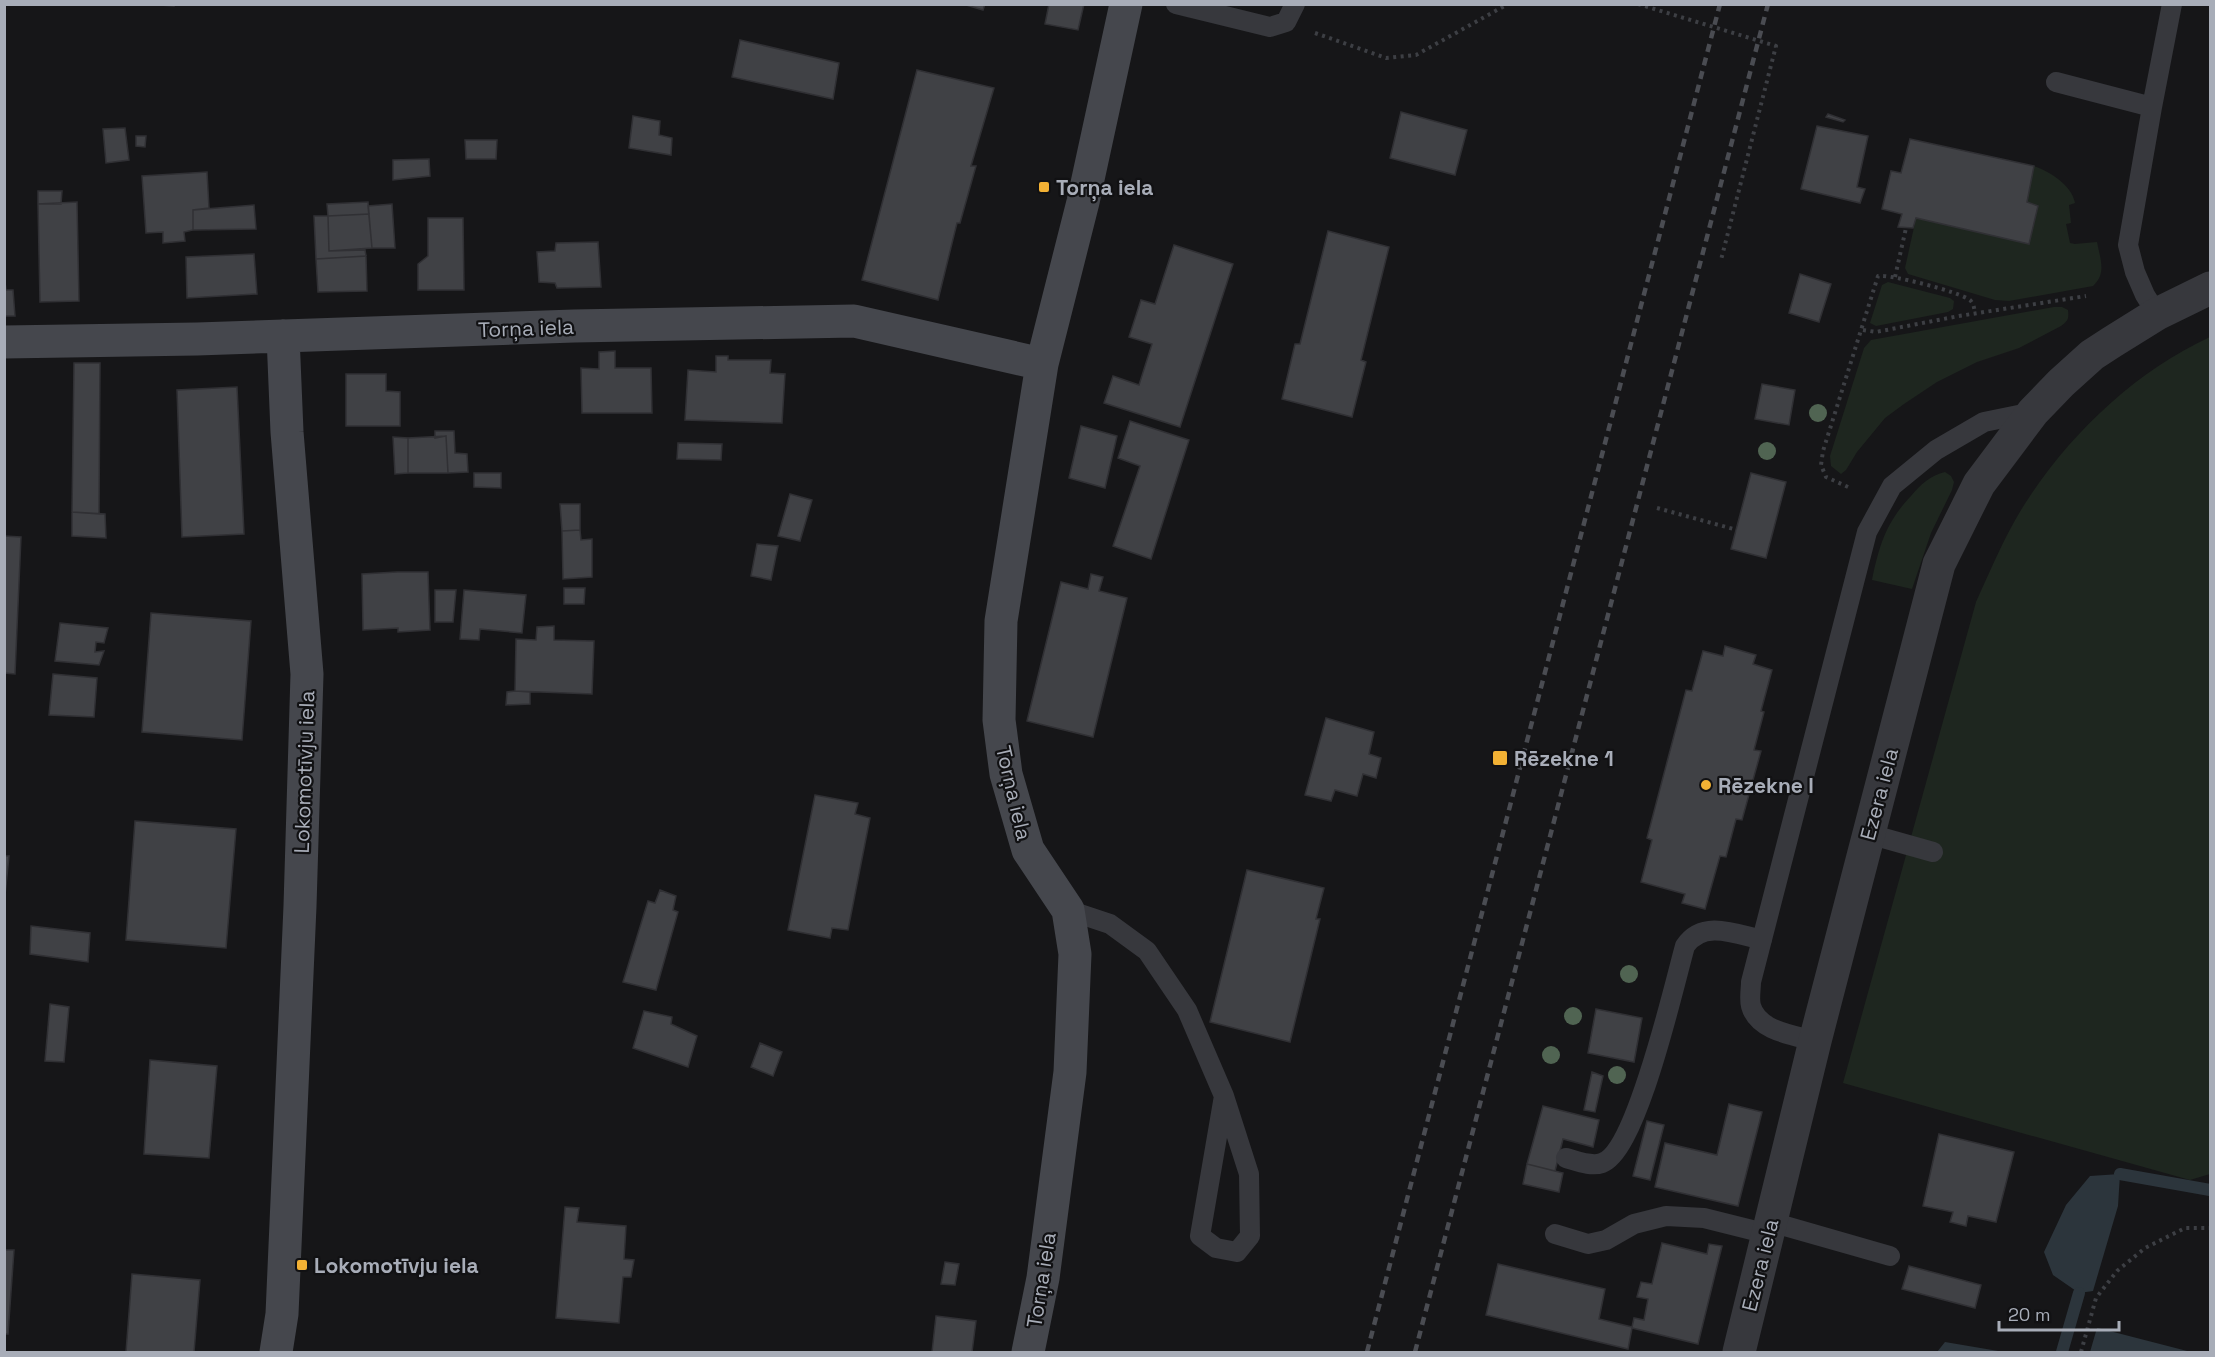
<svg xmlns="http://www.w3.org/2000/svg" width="2215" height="1357" viewBox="0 0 2215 1357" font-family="'Space Grotesk',sans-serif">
<rect width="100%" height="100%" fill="#161618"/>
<path fill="#1e261f" d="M2034,166c16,6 38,19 41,37l-6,2 2,18 -5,1 4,19 5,1 22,-2c3,16 10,32 -4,44l-84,15 -14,-1 -87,-26 -3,-6 11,-50 113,26 9,-37 -11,-5z
M1888,282l62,16 4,3 -1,8 -5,3 -72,14 -6,-3 12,-38z
M2054,307h8l6,3c1,9 0,11 -7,16l-42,22 -42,14 -40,20 -33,22 -19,14 -28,34 -11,18 -5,4 -10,-8 -1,-10 34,-108 7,-8z
M2210,337v837l-20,6 -347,-97 133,-481c16,-35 32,-74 54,-106 44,-66 108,-126 180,-159z
M1945,472l6,4 3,6 -2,8 -21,43 -19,56 -40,-9c7,-34 14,-58 39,-84 9,-11 20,-21 34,-24z"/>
<path fill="#2c353c" d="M2120,1174l-2,32 -25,85 -14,2 -26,-18 -9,-23 22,-47 24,-29z
M2097,1328h1l93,24h-101z
M1945,1342l59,10h-67z"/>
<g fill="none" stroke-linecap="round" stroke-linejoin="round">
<path stroke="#2c353c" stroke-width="12" d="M2120,1174l90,16
M2062,1352l17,-59"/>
</g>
<path fill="#404145" stroke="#303034" stroke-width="1.5" d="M144,4h30v2z
M963,4h22l-2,6z
M1049,4h35l-6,26 -33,-6z
M740,40l99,23 -6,36 -101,-22z
M917,70l77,18 -23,78h5l-16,57h-3l-19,77 -76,-20z
M1401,112l66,18 -12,45 -65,-17z
M1828,114l17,6 -2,2 -17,-5z
M633,116l27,5 -1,14 13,3 -1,17 -42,-7z
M1817,126l51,10 -11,51 8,2 -5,14 -59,-14z
M125,128l4,32 -23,3 -3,-34z
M136,136h10l-1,11 -9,-1z
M1910,139l124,27 -7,36 11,4 -9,38 -113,-26 -3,10 -15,-1 4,-13 -20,-5 9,-38 10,2z
M465,140h32l-1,19h-30z
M429,159l1,17 -37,4v-20z
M207,172l2,36 -16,2v20l-9,2 1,9 -22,2v-11l-17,1 -4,-57z
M38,191h24l-1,13h-23z
M77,202l2,99 -39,1 -2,-98z
M368,202l1,12 -41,2 -1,-12z
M392,204l3,44h-23l-4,-42z
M254,205l2,24 -63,1v-20z
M369,214l3,34 -43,3 -1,-35z
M314,216h14l1,35 36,-1 1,6 -50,3z
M428,218h35l1,72h-46v-26l10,-8z
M1328,231l61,16 -28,113 5,2 -14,55 -70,-18 13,-55h5z
M598,242l3,45 -44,1 -2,-5 -16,-1 -2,-30 18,-1 1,-8z
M1174,245l59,19 -53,163 -76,-24 9,-27 26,9 13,-41 -23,-7 12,-37 14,4z
M254,254l3,40 -70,4 -1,-41z
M366,256l1,35 -49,1 -2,-33z
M4,274l2,16h7l2,26h-11z
M1800,274l31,10 -12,38 -30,-9z
M615,351v17h36l1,45h-70l-1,-45 18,1v-17z
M716,356h12v4h43l-1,13 15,1 -3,49 -97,-3 3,-50 28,2z
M74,363h26l-1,151 -27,-2z
M346,374h40v17l14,1v34h-54z
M1762,384l33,6 -6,35 -34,-6z
M237,387l7,147 -62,3 -5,-147z
M1130,421l59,19 -38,119 -38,-13 27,-80 -22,-8z
M1081,426l36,10 -12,52 -36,-10z
M435,431h19l1,22 12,1 1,18 -20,1 -2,-37 -11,2z
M446,436l2,37h-40v-35z
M393,437l15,1v35l-13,1z
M678,443l44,1 -1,16 -44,-1z
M474,473h27v15l-27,-1z
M1751,473l35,9 -20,76 -35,-9z
M790,494l22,6 -12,41 -22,-5z
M560,504h20v26l-18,1z
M72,512l33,2 1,24 -34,-2z
M580,530l1,10 11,-1v38l-29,2 -1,-48z
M4,536l17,1 -6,137 -11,-1z
M757,544l21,2 -7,34 -20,-4z
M397,572h31l2,58 -32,2v-4l-35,2 -1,-56z
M1091,574l12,3 -4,14 28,7 -34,139 -66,-16 34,-139 27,7z
M564,588h21l-1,16h-20z
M435,590h21l-3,32h-18z
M464,590l62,5 -4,38 -42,-4 -1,11 -19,-1z
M151,613l100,8 -9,119 -100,-8z
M60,623l48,5 -4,15 -8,-1 -1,10 9,-1 -5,14 -44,-4z
M554,626v14l40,1 -2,53 -77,-3 1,-52 20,1 1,-13z
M1725,646l31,9 -3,9 19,6 -11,41 3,1 -10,38 7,1 -19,69 -6,-1 -10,38 -6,-1 -15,53 -23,-6 3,-9 -44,-12 11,-42 -5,-2 39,-148 6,1 11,-40 20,5z
M53,674l44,4 -3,39 -45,-2z
M515,691l15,1v12l-24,1 1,-13z
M1326,718l48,14 -5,22 12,4 -5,20 -13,-4 -6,22 -22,-6 -4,11 -26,-6z
M815,795l43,8 -3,11 15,4 -22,112 -16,-2 -2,10 -42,-8z
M135,821l101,8 -10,119 -100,-8z
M4,856h5l-5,49z
M1247,870l77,18 -8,31h4l-30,123 -80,-20z
M660,890l16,6 -3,14 5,2 -22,78 -33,-8 25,-81 7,2z
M31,926l59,7 -2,29 -58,-8z
M50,1004l19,3 -5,55 -19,-1z
M1596,1009l46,9 -8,44 -46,-9z
M644,1011l28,6 -1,7 26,12 -9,31 -55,-19z
M760,1043l22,9 -9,24 -22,-9z
M150,1060l67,6 -8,92 -65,-4z
M1592,1072l11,4 -8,36 -11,-2z
M1729,1104l33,8 -24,94 -83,-19 10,-44 52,12z
M1543,1106l56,14 -6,27 -30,-8 -8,32 -28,-7z
M1647,1121l17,4 -14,55 -17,-4z
M1939,1134l75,18 -18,70 -28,-6 -2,10 -16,-4 3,-10 -30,-6z
M1527,1164l36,9 -4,19 -36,-8z
M565,1207l14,1 -2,14 49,4 -2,33 10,1 -3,17h-8l-4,46 -63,-5z
M1662,1243l45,11 2,-10 13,2 -24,98 -66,-16 -4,21 -142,-34 12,-51 107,25 -6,30 33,8 2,-9 10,2 4,-21 -11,-2 4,-15 11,2z
M4,1250h10l-6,84h-4z
M945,1262l14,2 -4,21 -14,-1z
M1909,1266l72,19 -6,23 -73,-19z
M132,1274l68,6 -6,72h-68z
M936,1316l40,5 -4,31h-40z"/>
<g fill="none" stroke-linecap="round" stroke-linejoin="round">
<path stroke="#3d3f44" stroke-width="4" stroke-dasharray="3 4.5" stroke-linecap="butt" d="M1638,4l138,42 -55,214
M1315,33l71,25 30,-3 92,-51
M1895,277l11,-49
M1863,330l13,2 83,-16 127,-20
M1848,487l-22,-10 -5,-12 2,-14 55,-175c12,-2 82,16 92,24 4,4 4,8 5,13
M1657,508l80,22
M2081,1352l15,-54 21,-27 28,-23 40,-20h25"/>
<path stroke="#37383d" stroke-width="20" d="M1176,4l94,23 16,-5 9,-18
M2056,82l96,25 -24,138 7,27 10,23 12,19
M2152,107l20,-103
M1869,834l64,18
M1068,910l42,14 37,27 40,59 37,86 -24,140 16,12 21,4 13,-16 -1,-62 -25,-78
M1815,1041c-22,-6 -57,-10 -64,-35 -2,-7 0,-17 0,-24l116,-450 25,-46 44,-36 48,-28 49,-10
M1566,1158c11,3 25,9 36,5 35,-12 72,-178 83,-217 18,-27 51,-12 77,-6
M1771,1222l119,34
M1555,1234l33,10 18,-4 28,-16 32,-8 38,2 64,16"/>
<path stroke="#37383d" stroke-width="33" d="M1739,1352l76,-311 124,-477 40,-80 54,-72 28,-29 31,-28 20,-13 45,-28 53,-26"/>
<path stroke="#45474d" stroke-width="33" d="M4,342l193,-3 377,-13 280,-5 188,43
M276,1352l6,-38 18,-408 7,-232 -20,-242 -4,-96
M1028,1352l15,-74 27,-206 5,-118 -7,-44 -40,-60 -22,-76 -7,-54 2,-99 41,-257 41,-162 43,-198"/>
<path stroke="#4a4c52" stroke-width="4.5" stroke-dasharray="8 6" stroke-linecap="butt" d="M1367,1352l353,-1348
M1415,1352l353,-1348"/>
</g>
<g fill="#506452">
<circle cx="1818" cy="413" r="9"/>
<circle cx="1767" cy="451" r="9"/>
<circle cx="1629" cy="974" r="9"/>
<circle cx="1573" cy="1016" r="9"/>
<circle cx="1551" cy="1055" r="9"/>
<circle cx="1617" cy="1075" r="9"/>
</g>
<g fill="#f2b134" stroke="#111113" stroke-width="2">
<rect x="1038" y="181" width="12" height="12" rx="3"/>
<rect x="1492" y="750" width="16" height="16" rx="3"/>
<circle cx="1706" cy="785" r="6"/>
<rect x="296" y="1259" width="12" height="12" rx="3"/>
</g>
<g text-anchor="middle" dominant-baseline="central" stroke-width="4.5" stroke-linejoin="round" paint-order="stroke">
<g font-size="21" font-weight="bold" fill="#a8adb8" stroke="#111113" text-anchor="start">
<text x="1056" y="187">Torņa iela</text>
<text x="1514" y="758">Rēzekne 1</text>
<text x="1718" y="785">Rēzekne I</text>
<text x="314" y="1265">Lokomotīvju iela</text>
</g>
<g font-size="21" fill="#a8adb8" stroke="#111113">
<text transform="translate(526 328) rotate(-2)">Torņa iela</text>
<text transform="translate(304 772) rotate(-88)">Lokomotīvju iela</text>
<text transform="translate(1014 793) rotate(77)">Torņa iela</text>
<text transform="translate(1879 794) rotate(-75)">Ezera iela</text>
<text transform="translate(1760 1265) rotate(-76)">Ezera iela</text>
<text transform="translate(1041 1280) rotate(-81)">Torņa iela</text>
</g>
</g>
<rect width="2215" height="1357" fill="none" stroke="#a8adb8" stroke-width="12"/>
<path d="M1999 1321v9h120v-9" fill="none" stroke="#a8adb8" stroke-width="3"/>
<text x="2008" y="1321" font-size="18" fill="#a8adb8" stroke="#111113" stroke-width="4.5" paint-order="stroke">20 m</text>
</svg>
